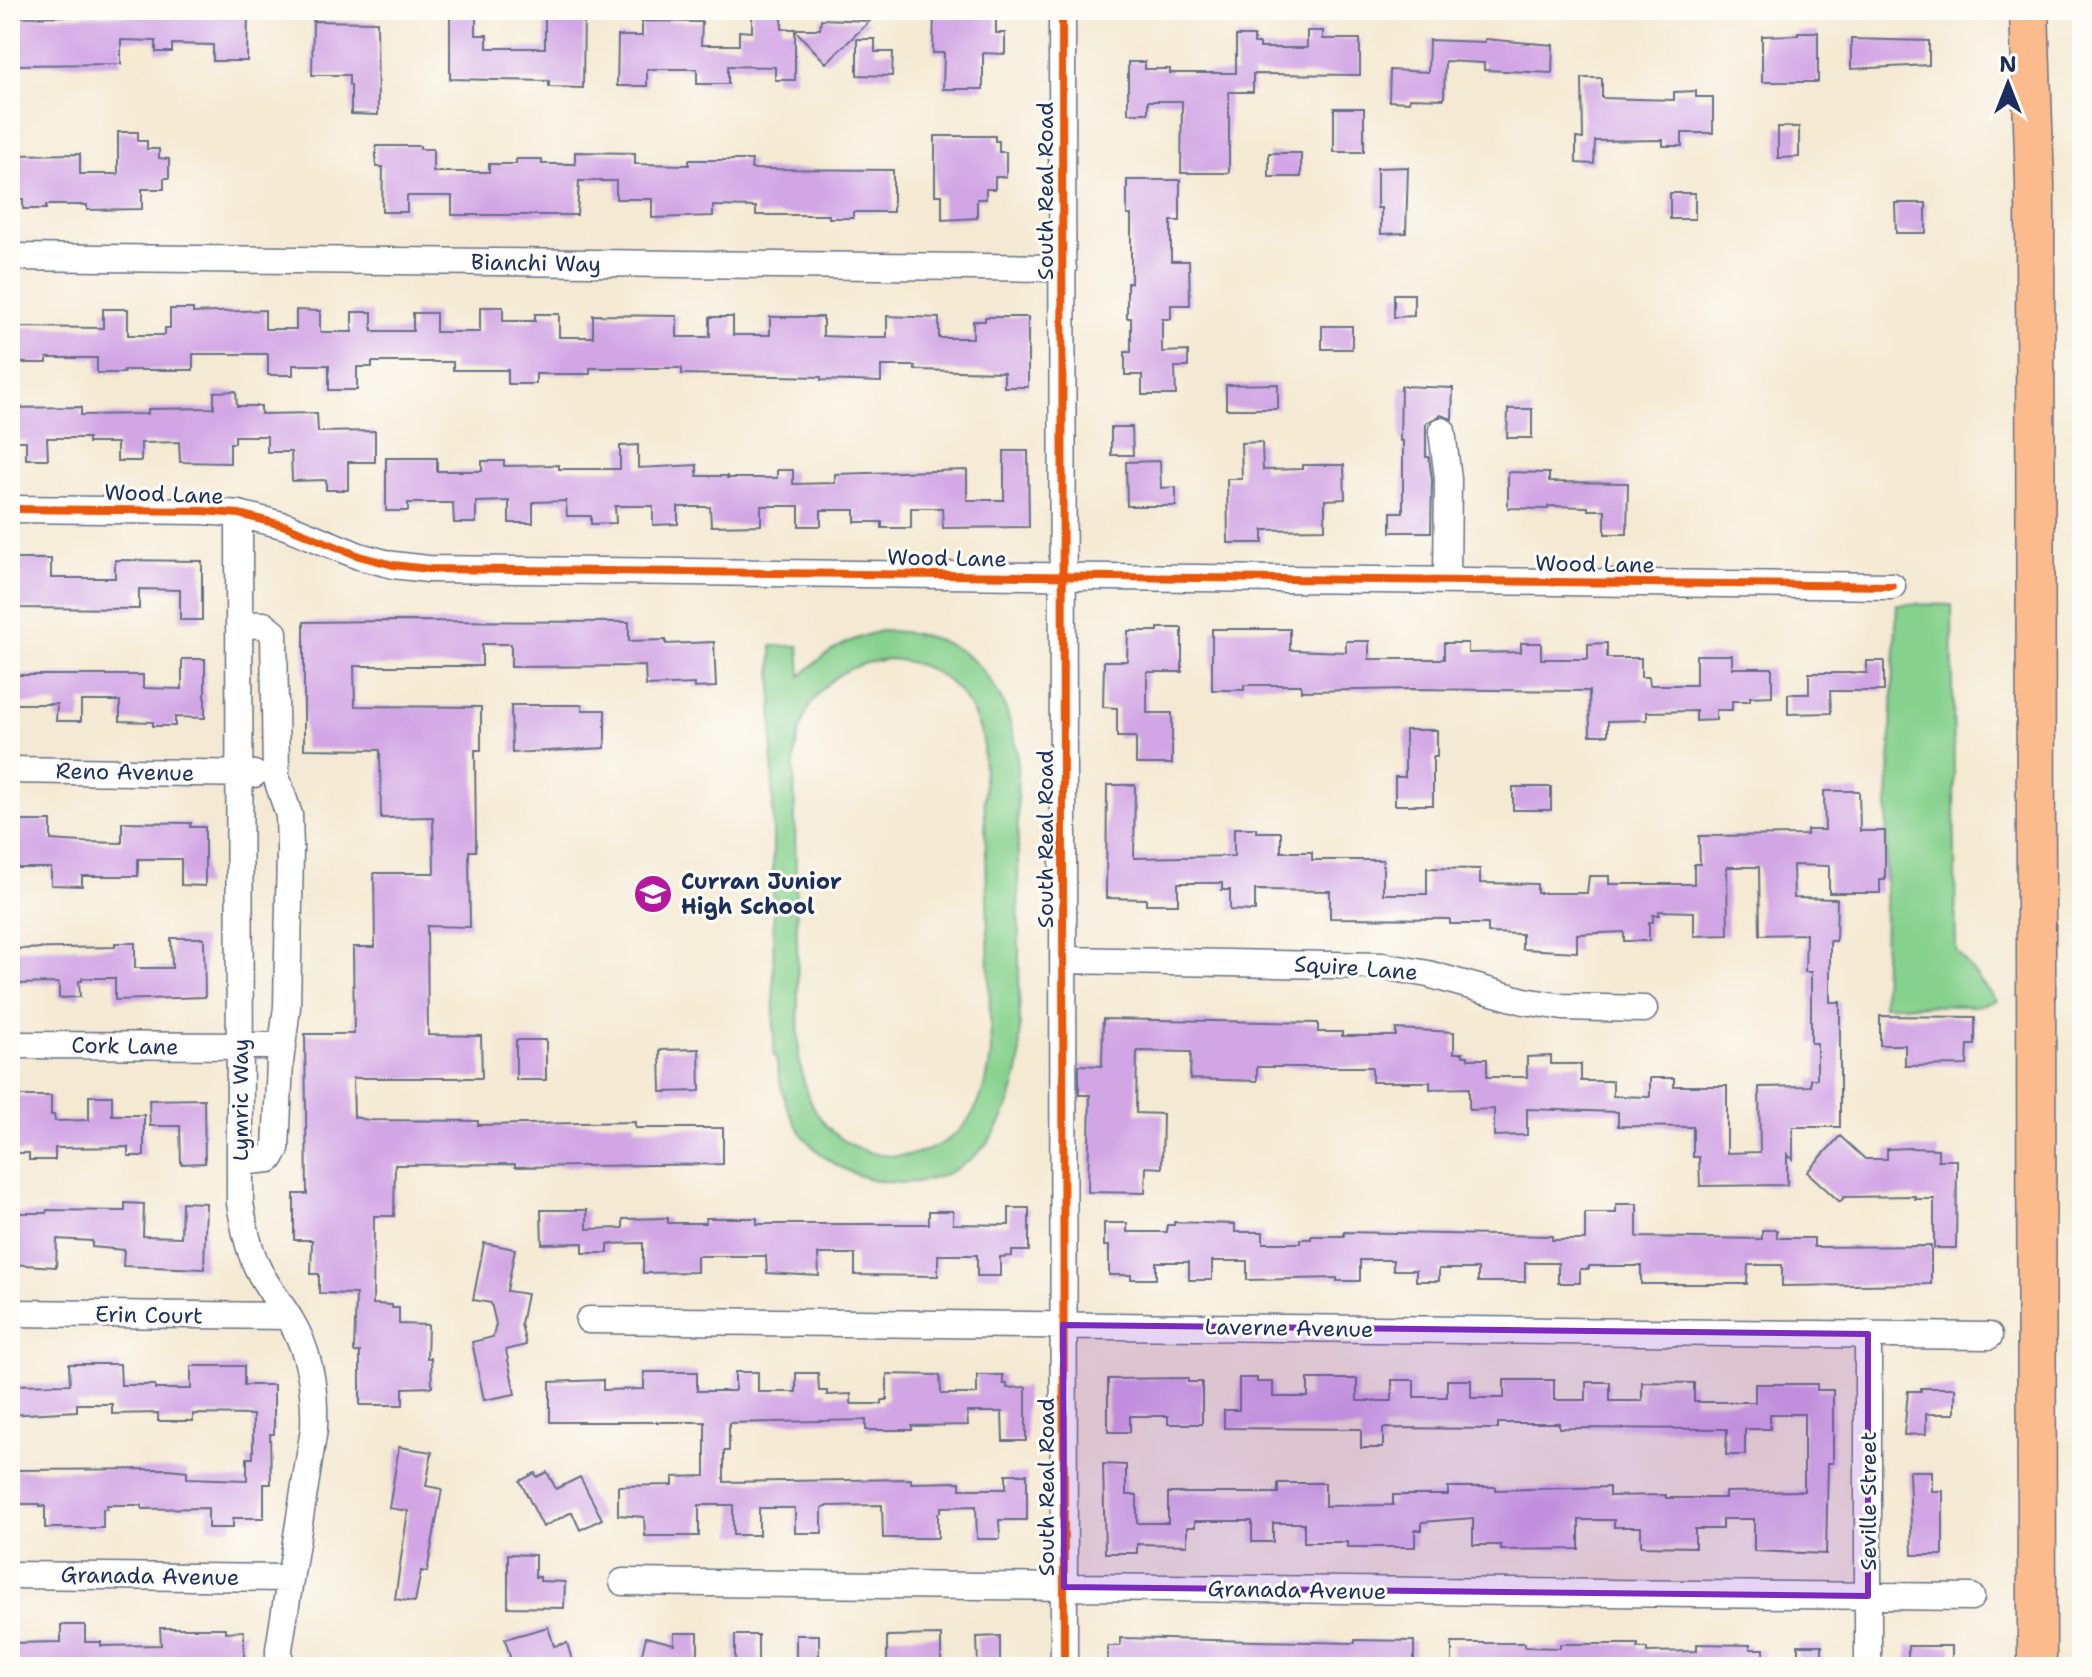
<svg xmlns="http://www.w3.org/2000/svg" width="2092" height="1677" viewBox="0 0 2092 1677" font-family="'Shantell Sans',sans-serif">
<rect width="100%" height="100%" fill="#fdfcf7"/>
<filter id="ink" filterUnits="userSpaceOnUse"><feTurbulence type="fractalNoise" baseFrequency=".0125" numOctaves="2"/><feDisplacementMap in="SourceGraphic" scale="16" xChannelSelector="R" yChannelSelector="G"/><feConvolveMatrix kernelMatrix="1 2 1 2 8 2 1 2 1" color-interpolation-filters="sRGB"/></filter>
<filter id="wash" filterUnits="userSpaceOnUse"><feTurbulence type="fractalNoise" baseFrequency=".006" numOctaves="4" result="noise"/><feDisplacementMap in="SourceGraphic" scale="32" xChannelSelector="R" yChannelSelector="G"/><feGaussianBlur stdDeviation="1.8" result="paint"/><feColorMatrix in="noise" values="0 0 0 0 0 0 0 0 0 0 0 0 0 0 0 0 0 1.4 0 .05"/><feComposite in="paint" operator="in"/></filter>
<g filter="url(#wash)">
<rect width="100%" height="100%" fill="#f4e9d2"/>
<path fill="#87d18e" stroke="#518076" stroke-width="2" fill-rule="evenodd" d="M1897,604l55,1 4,345 40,51 -20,5 -93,-1 4,-186z
M880,631c59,0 101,20 125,77 6,14 8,29 12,43l3,311c-5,26 -11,48 -25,70 -44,69 -141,65 -191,5 -18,-24 -25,-52 -28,-81h-2l-2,-410h27l2,30c26,-25 43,-35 79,-45zM889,659c50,4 81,33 94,81l8,312c-3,31 -12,63 -37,83 -43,36 -111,24 -139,-25 -10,-17 -13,-35 -16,-53l-5,-294c5,-59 34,-98 95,-104z"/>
<g id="blocks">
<path fill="#d2a6e5" d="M211,10h37l-1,51h-34v-16l-41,-1v8h-16v-11l-35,-1v24l-111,1v-48l201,-3z
M752,10h30v19h38l1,-10 49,2 -44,42 -31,-33v50h-20v-13l-47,-1v18h-31v-15h-50v17h-30l1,-50h24v-15l60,1 -1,23h38v-14l13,1z
M934,10l62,2v21h9v21l-22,-1v36h-40l1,-36h-11z
M545,11h39l-1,77 -34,-1v-6l-99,-2v-62h26v18h11v13h58z
M313,21l64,1 1,93 -27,-1v-29h-2v-10h-37z
M1307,31h16v8h37v36l-107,-1v18h-24v81h-48l1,-72h-34v12h-20v-51h17v7h25v4h66v-37h18v8h6v4h47z
M1798,32h20v50h-56v-46l36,-1z
M857,39h18v13h18l-1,24 -35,-1z
M1485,39l68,6 -1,28 -68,-3v-7l-39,-2 -1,38 -34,-1 -1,4 -20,-1 1,-31 38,2 1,-32 56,2z
M1851,39l78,2v24l-78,4z
M1582,78h20v20l72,2v-8l22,-1v6h17v36h-31v13h-19v-6l-68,1 -1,23 -18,-1v-25l7,1z
M1334,108h30v44h-30z
M1778,127h21v30l-21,1z
M118,132h20v9h9v8h12v9l10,1v19h-5v11h-22v20l-55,1v-5h-41v4h-23v-10h-13v-44l70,-1v20h38z
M935,136h60v5h4v11h7v25h-11v12h-9v10h-9v19l-35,2v-25h-7z
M376,146h44v3h13v23h56v-8h27v-5h26v5h33v-12l60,1v11l54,1v-5h63l-1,9 142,1v42h-40v6h-24v-3h-73v-8l-43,-1v10l-61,2v-19h-36v-18h-37l-2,34h-125v-19h-45v16h-25l1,-45h-7z
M1269,153h32v24h-32z
M1408,167l-2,66 -25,1v-26h-4v-40z
M1127,180h53v41h-9v40h18l1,44h-19v14h-9v33l26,-1v16h-13l1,28h-34v-20h-17v-23h6v-34h-4v-35h4v-68h-4z
M1670,193h25v26h-25z
M1895,203h31v30h-30z
M1394,294h20v22l-20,1z
M480,307h23v14h32v-7h24v23h34v-22l84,1v21h33v-20h23v18h37v-18h53v19l27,1h37v-21l52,2v20h34v-17h12v-4h43v70h-24v-15l-89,-2v-4h-34v16l-60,-2v-3l-139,-3v-6h-92v6h-54v10h-28v-14h-55v-8h-81v5h-15v23h-28v-25h-36v10h-25v-21h-75v16h-69v3h-27v-15h-50v5h-37v-36l93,1v-19h25v26h37v-7h5v-19h23v4l72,-3v19h31v-19l24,1v21h32v-20h20v19h41v-18h23v19h44z
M1322,326h30v23h-30z
M1278,384v25h-52v-24z
M1401,386l52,2 -1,31 -11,-4 -15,8v34h3l3,23 -1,52h-40v-20h12v-71h-3z
M236,391l1,15h24v8l56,-1 1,19 57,-1v31h-27v28h-22v-10l-34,1 -1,-29h-24v-16h-32v7h-5v20l-50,-1 -1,-20 -38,1v18h-24v-18h-29v-5h-41l1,21h-22v-18h-16v-33l71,-1v8l67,-1v-5l66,-1v-16z
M1508,409h24v29h-25z
M1111,427h21l1,28h-22z
M1262,442l1,28 39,-1v-4h42l1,34 -20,1v29l-62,1v13h-35l-1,-64h15l-1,-36z
M638,445v23l59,-3v11h30v2h50v-8h16v14l42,-1v-9l132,-4v30h37v-49h24l1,76 -86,1 -1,-20h-31v20h-29v-6h-27v-12h-34v16h-22v-20h-38v19l-50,1 -1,-19h-32v17l-25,1v-19h-38l1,17 -25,1v-8h-24l-1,-15 -33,1v21h-24v-22l-33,1v21h-22l-1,-20h-45v8h-22v-53h51v13h45v-10h22v5l55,-1v4h61v-23z
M1160,461l1,27 15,-1v19h-49l-1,-44z
M1508,472l41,1v9l79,1 -1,51h-22v-24h-17v-3l-40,-1v3l-40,-1z
M10,559h41v19h64v-18l87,1v59h-22v-30l-41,-1v20l-129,-1z
M389,621l240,1v19l37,-1v4l48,-2 2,45 -22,1v-4l-48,2 -1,-20 -134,1v-23h-29v22h-128l1,40 126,1v43h-6l1,101h-7l1,76 -43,-1 1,109 53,1 1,42h-129l1,39 14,3 110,1v4l157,-3v6h88v36l-208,3v-3l-120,1 -1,51h-20l-1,88 19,1v3h7v16l29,1 -1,33h4l1,29 -29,1v17h-43v-53h-6l2,-58 -37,-1v-19h-8l1,-34h-18v-46h13l-2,-160h49l-1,-87h22l-1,-74h60l-1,-56 -52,1 -1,-68 -76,-1v-127z
M1158,628h24v44h-35v41h25v51h-36v-27h-19v-29l-14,-1 1,-46h23l1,-30h30z
M1212,629h78v21l56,2v-11h23v18h75v-16h24v10l53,-1v-9h20v16h47v-15l19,-1v15h34v19h8l1,8h46v-30h36v13h40v28l-22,1v4h-18v9h-16v10l-20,1v-10l-49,1v8l-39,1v14h-18l-1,-44 -176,-2 -112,2v-6h-57v5h-32z
M182,659h23v59l-30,-1v9h-22v-4l-33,-1v-20h-39v20h-25l1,-17h-47v-29h133v13l39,1z
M1867,661h17v30h-54l1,22 -43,1v-20h21v-21h58z
M511,705h71v5h23v38l-93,5z
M1405,730h32v27h-4v48h-38v-28h10z
M1107,785h28l-1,73 100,-2v-28h22v4h25v20h31v8h71v34h44v-26l53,1v14l57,1v9h50l2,-17h20v8h85v-20h6l-1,-28 108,-1v-5h18l-1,-39h35l1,40h25v49h-5v13h-51v-27l-36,-1 1,33 43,1 -1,42h-6v61h10v125h-47v33l-6,-6v31l-87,1 -1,-29h-6v-30l-75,-1v-14l-91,-3v26l-33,1v-27l-25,1v-22l-39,1v-7h-58v-15h-115v14l-67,-2 1,-27 -54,-1 -1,62 27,1 -1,54 -16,-1 -1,26 -57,-1 2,-97h-11v-30l23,1 1,-47 215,4v9h24v4h54v-7l58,3v21h9v3h5v3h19v18h40v-20l24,-1v8h30v17h32v15l37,1v-19h24v8h53v67l33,-1 -1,-65 52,-1v-7h6v-36h-6v-71h-6l1,-38 -46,1 -1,-68h-32l1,68 -34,1v-24l-35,-1v4h-6v7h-4v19h-25v-9l-47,2v18l-55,-3v-15l-34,-1v-9h-38v-5l-120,-1v-27l-75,-1v21l-25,-1v-20h-8v-7h-44v21h-32v-5l-40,-1z
M1513,787h38v23h-38z
M10,821h41v19l31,2 40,1v-21l69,1 -1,4h15v59l-24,-1v-26h-43v17h-56v10l-31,-1v-17h-41z
M171,938h33l1,59 -90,3v-22h-33v3h-3l1,16 -21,1v-15l-49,1v-35l105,-2v-4h20v25h37z
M1880,1016l95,1v28h-7l-1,20 -62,1v-21h-25z
M516,1040h30v40h-30z
M699,1049l1,42 -39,1 -1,-42z
M10,1096h41v19h3l1,6 34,-1v-24h23v19h32v41h-16v-9l-73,1v12h-26v-7h-19z
M204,1099l1,64 -24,1 -1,-38h-30l-1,-26z
M1840,1136l25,23h22v-10l22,-1 29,1v11h19l-1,88h-22v-49h-19v-3l-71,1 -4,5 -33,-30z
M182,1202l24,1 -2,66 -81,-3 1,-16 -32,-3v-6l-35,-2 -1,28 -46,-3v-51h36l1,-3 78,1v-8l19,1 -1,32 38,1z
M1616,1204h21v33l125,2v-9h15v8h37v9l117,-1v38l-149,2v-21h-34l-1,19h-106v-18h-52v3h-9v14h-22v-20h-33v19h-47v-13h-39v12h-23v-11h-23v-10h-33v21h-23v-3l-90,2v-19h-35v19h-23v-18h-33v17h-25v-4h-22v-29h-5v-23h23v9h40v-7h7v-3l61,2v8h28v11h37v-4h11v-3h33v-4l208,4v4h33v-27h31z
M1009,1208h20v43h-17v5l-12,1v19h-23v-21h-39v21l-83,-1v-21h-37l1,22 -52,-3 -1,-17h-69v16l-54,1v-30l-35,1v9h-25v-10l-41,1 -1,-34h46v19l36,-1v-9l45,-1v5h38v-5h51v6h172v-13h24v13l56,1z
M484,1243l31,6 -8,42 20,3 -6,30 5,21 -20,5 9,44 -31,6 -12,-58 21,-5 3,-13 -5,-21 -18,-3z
M69,1364h51l1,21h34v4h36v-23h53v19h30v49h-4l1,50h-7v34h-31v10h-25v-20l-66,1v-4h-35v4h-4v19h-58v-22l-5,1v-3h-24v-34l153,-1 18,2v7l60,2v-22h6v-43l-60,-1v7h-35v-8l-46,1v-10h-35v7l-67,4v-30l60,-1z
M644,1372h53v19h38v-19h23v20h38v-19h22l1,18h8v4l24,-1v10h31v-4h5v-26l53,1 1,19h36v-19h26v9h4v4l19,-1v54h-23l-1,-29h-35l1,13 -56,1v4h-46v-10l-137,3v28h-5v31l187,-3v4l49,-1v7h46v-15h21v46h-28l1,19h-23l-1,-33 -35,1v5l-3,1v25h-55l-1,-33 -57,1 -3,2v25h-27v-25h-36v27h-26v-30h-34v31h-54l-1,-19 -26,-2v-29l55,-1v-8l32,-1v-54h-155v-40l53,-2v10l41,-1z
M1188,1378v4h14v42h-34v-8h-38v16h-22v-53z
M1239,1378h18v4h16v15h35v-18h49v22h35v-21h22v17h33v-17h24v18h33v-18h50v20h32v-18h24v19h32v-19l52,1v19h61v-18h62v6h16v73h-5l-2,91 -72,-3v-32h-32v10h-27v18l-54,-1v-19h-27v-7h-35v29l-78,1v-5h-28v-27l-51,4v8h-7v17h-68v-5h-43v-19h-31v19h-21v-21h-57v6h-8v18l-50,-1v9h-32l-2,-89 23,1v30h11v28h31v-30h110v-10h47v23l68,-1v-10h55v-8h48v3l113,-3v9l57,-1v3h59v-6l79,-1v-77h-34v15h-25v26h-19l1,-26 -168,-1v-5h-61v6l-115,-1v20h-22v-19l-137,-1v-18h15z
M1921,1388h34v26h-29v20l-22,1 4,-44h13z
M399,1447l33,5 -6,34 16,3 -15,83 -6,-1 -6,31 -20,-3 13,-88 -19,-3z
M1909,1471h23v20h11v64h-31z
M547,1472l9,17 24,-12 22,42 -22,11 -8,-18 -29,15 -23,-46 15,-8 2,4z
M508,1554l27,1v22h5v4l25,1 -1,26 -56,-1z
M61,1625h24v17h16v4l60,-1 -1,-17h65v4l19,-1v36h-234v-24l51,-1z
M548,1627l6,19 13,-3 7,24h-61l-8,-28z
M674,1633h24v34h-59l7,-30 28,7z
M735,1635h23v32h-23z
M796,1635h23v32h-23z
M941,1635v32h-54v-31z
M1000,1636v31h-22l-1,-30z
M1120,1638l235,5v-3l59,1v26h-306v-21h12z
M1452,1643h73v4l35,1v-4h78v4h9v4l50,-1v-7l53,1v4h14v18h-312z
M1798,1645h24v22h-24z
M1908,1646h44v21h-44z"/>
</g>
</g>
<g filter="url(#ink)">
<use href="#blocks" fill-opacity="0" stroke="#677087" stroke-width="2"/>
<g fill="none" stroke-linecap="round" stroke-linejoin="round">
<g stroke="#677087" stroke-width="29">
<path id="minor" d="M1062,10l2,1657
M10,257l1053,11
M1442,431l6,48 -1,101
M10,509l193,2 36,3 47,12 73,30 34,9 35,4 1464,17
M239,514l1,689c4,23 8,45 18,66 13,26 34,47 44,75 11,28 13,56 12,85l-35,220v18
M239,624l25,1 10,8 2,143 13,39 1,34 -3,158 -7,55 -4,87 -6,10 -30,3
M10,770l244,4
M1063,960l320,6 45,8 96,27 39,6 81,2
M10,1045l273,1
M10,1313l278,3
M589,1320l1400,16
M10,1575l280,3
M623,1582l1348,15
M1868,1667v-333"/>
</g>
<g stroke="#677087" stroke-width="41">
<path id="highway" d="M2029,10l6,173 2,1484"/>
</g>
<use href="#minor" stroke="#fff" stroke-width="26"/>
<use href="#highway" stroke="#fbbb8d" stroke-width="38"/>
<g stroke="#fdfcf7" stroke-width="13">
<path id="cycleway" d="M1062,10l2,1657
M10,509l193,2 36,3 47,12 73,30 34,9 35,4 1464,17"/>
</g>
<use href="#cycleway" stroke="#e8590c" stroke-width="8"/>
</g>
</g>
<path fill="#7b2cbf" fill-opacity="0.2" stroke="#7b2cbf" stroke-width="6" stroke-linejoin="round" d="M1063,1325l805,9v262l-804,-9z"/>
<defs>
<g id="school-disc" transform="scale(2)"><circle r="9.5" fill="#b5179e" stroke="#fdfcf7"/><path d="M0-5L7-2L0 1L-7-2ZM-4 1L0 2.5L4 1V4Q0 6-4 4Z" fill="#fff"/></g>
</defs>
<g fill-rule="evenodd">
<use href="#school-disc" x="653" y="894"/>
</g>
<g text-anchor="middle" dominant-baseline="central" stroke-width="6" stroke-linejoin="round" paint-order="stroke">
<g font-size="22" fill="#1b2f5e" stroke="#fdfcf7">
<text transform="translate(1045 191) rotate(-90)">South Real Road</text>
<text transform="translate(536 263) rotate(1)">Bianchi Way</text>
<text transform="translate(164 494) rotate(2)">Wood Lane</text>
<text transform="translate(947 558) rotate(1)">Wood Lane</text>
<text transform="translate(1595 564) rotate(1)">Wood Lane</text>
<text transform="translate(125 772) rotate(1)">Reno Avenue</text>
<text transform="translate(1045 839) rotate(-90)">South Real Road</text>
<text transform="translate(1356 968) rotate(4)">Squire Lane</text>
<text transform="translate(125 1046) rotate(1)">Cork Lane</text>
<text transform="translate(240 1100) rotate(-90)">Lymric Way</text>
<text transform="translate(149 1315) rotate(1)">Erin Court</text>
<text transform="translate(1289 1328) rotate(1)">Laverne Avenue</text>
<text transform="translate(1046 1487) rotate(-90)">South Real Road</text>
<text transform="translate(1868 1501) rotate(-90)">Seville Street</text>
<text transform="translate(150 1576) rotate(1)">Granada Avenue</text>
<text transform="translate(1297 1590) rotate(1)">Granada Avenue</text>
</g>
<g font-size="22" font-weight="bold" fill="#1b2f5e" stroke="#fdfcf7" text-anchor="start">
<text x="681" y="881">Curran Junior<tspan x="681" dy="25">High School</tspan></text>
</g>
</g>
<rect width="2092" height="1677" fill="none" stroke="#fdfcf7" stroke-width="40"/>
<g transform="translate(2008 84)" stroke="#fdfcf7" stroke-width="6" paint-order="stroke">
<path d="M0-6L14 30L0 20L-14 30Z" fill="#1b2f5e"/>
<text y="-12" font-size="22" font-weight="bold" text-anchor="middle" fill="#1b2f5e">N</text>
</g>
</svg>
